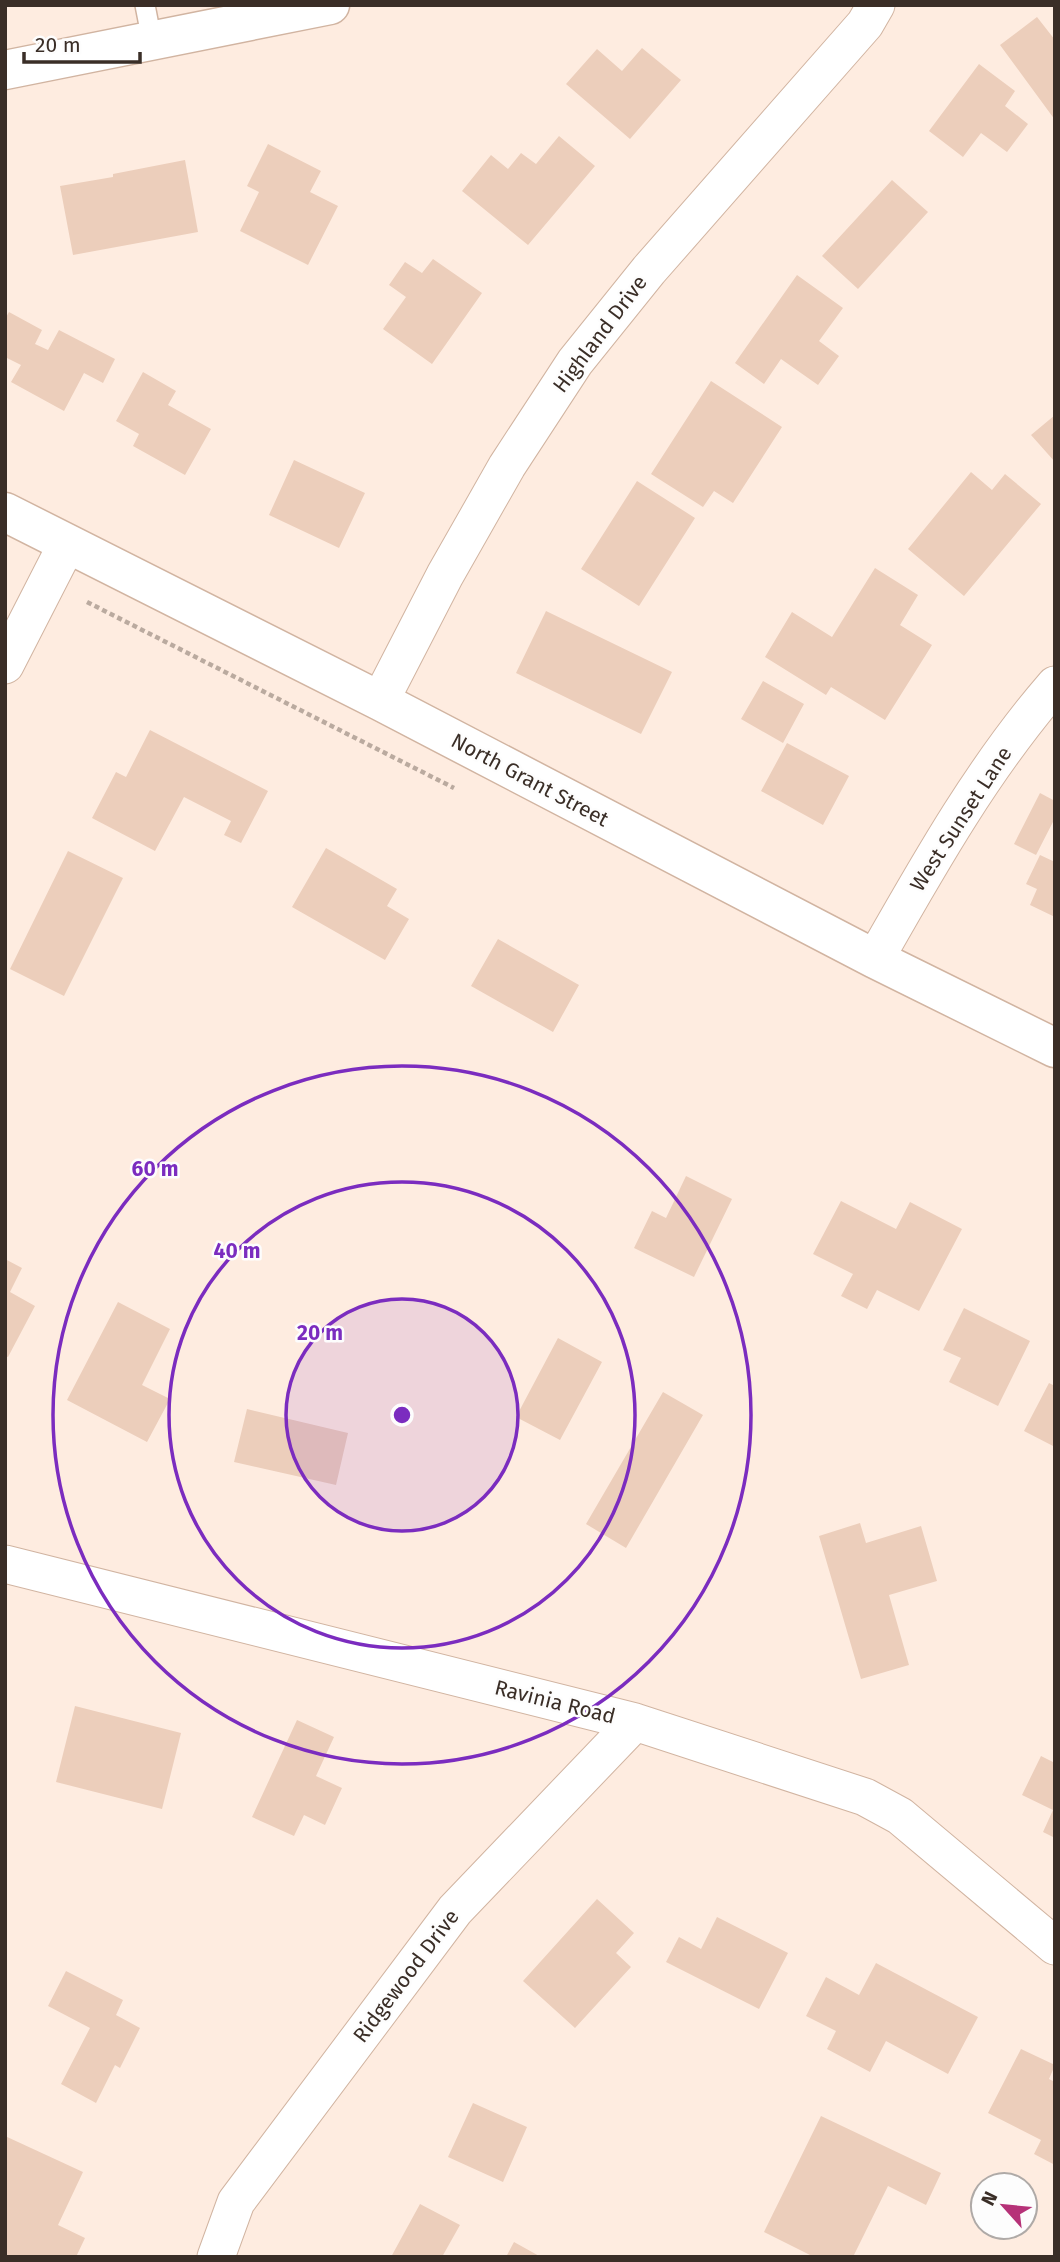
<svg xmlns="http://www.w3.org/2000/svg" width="1060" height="2262" viewBox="0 0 1060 2262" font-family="'Fira Sans',sans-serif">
<rect width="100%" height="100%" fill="#feece0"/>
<path fill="#eccebb" d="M1037,17l18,23v80l-55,-75z
M642,48l39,32 -51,59 -64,-55 31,-35 25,22z
M979,64l36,27 -10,15 23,18 -21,28 -26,-19 -18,24 -34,-26z
M559,136l36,30 -67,79 -66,-54 29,-36 17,14 13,-16 15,11z
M268,144l53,27 -11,21 28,14 -30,59 -68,-34 19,-39 -12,-6z
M185,160l13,72 -125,23 -13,-69 53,-9v-3z
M892,180l36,32 -70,77 -36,-33z
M433,259l49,34 -50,71 -49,-35 23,-32 -17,-12 16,-23 17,11z
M797,275l46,33 -24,33 20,15 -21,29 -37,-26 -17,25 -29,-21z
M9,312l33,18 -7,14 13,6 11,-20 56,29 -12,24 -19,-10 -20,38 -53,-29 10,-17 -16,-8v-38z
M143,372l33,19 -8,14 43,24 -26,46 -52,-29 6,-12 -23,-13z
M711,381l71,46 -49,76 -19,-12 -11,16 -52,-33z
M1055,415v47l-24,-27z
M294,460l71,33 -26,55 -70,-33z
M971,472l21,18 13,-16 36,30 -77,92 -56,-47z
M637,481l58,37 -56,88 -58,-37z
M875,568l43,27 -18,30 32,20 -47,75 -54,-33 -5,8 -61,-38 27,-45 40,25z
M546,611l126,61 -31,62 -125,-61z
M763,681l41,23 -21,39 -42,-24z
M150,730l118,61 -27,52 -17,-8 7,-14 -47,-24 -29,54 -63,-33 24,-46 10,5z
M787,743l62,33 -26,49 -62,-34z
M1040,793l15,8v17l-19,37 -22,-11z
M326,848l71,41 -10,17 22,13 -24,41 -93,-53z
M68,851l55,27 -59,118 -54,-27z
M1040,855l15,7v55l-25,-12 7,-16 -11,-5z
M498,939l81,46 -26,47 -82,-46z
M686,1176l46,23 -38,78 -60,-29 18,-37 14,7z
M841,1201l55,28 14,-27 52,27 -43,82 -42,-21 -10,19 -26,-13 12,-22 -40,-20z
M5,1259l17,9 -12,24 25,14 -27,51 -3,-1z
M118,1302l52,27 -28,56 28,14 -23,43 -80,-42z
M964,1308l66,33 -32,65 -49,-24 12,-24 -18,-8z
M558,1338l44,24 -42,78 -44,-23z
M1049,1383l6,3v61l-31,-16z
M663,1392l40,23 -77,133 -40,-24z
M247,1409l101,24 -12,52 -102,-23z
M860,1523l6,20 55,-17 16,55 -48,14 20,70 -48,14 -42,-143z
M75,1706l106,27 -19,76 -106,-27z
M297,1720l37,17 -18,39 26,12 -17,37 -21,-10 -10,21 -42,-19z
M1041,1756l14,7v75l-12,-6 10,-22 -31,-15z
M597,1899l37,34 -18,20 15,14 -56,61 -52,-47z
M717,1917l71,36 -29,56 -93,-47 13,-25 22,12z
M876,1963l102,54 -30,57 -62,-33 -16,31 -43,-23 9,-18 -30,-15 20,-39 33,18z
M66,1971l57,29 -7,15 24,13 -20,40 -5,-3 -19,38 -35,-19 29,-56 -42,-22z
M1021,2049l34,16 -6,14 6,3v83l-21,-11 7,-14 -53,-27z
M473,2103l54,24 -24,55 -55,-25z
M821,2116l120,57 -15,32 -38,-19 -35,71h-39l-50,-25z
M5,2136l78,36 -25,53 27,13 -9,19h-71z
M420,2204l40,21 -18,32h-51z
M514,2242l27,15h-35z"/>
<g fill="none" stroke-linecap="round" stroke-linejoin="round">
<g stroke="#d1b4a1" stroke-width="22">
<path id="lane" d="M145,5l7,36"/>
</g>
<g stroke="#d1b4a1" stroke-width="39">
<path id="street" d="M5,665l62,-121
M380,701l65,-126 62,-109 68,-104 74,-92 216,-246 11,-19
M875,959c54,-95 108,-191 180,-274
M5,1564l630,158 230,75 35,19 155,130
M216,2257l20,-55 219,-292 180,-188"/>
</g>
<g stroke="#d1b4a1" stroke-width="41">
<path id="secondary" d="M5,70l325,-65
M5,512l375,189 495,258 180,89"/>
</g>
<path stroke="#baaa9f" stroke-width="4.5" stroke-dasharray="5 3.5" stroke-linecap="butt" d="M87,602l367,186"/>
<use href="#lane" stroke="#fff" stroke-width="19"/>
<use href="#street" stroke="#fff" stroke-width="37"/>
<use href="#secondary" stroke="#fff" stroke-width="38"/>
</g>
<circle cx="402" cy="1415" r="116" fill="#7b2cbf" fill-opacity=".12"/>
<g fill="none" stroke="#7b2cbf" stroke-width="3.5">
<circle cx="402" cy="1415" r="116"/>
<circle cx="402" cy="1415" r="233"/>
<circle cx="402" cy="1415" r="349"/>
</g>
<g text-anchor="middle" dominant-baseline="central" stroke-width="5" stroke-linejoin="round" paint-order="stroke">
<g font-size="21" fill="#3a2e27" stroke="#fdfdfd">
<text transform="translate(600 334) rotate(-53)">Highland Drive</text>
<text transform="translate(530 780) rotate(28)">North Grant Street</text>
<text transform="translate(961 819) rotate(-57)">West Sunset Lane</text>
<text transform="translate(555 1702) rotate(14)">Ravinia Road</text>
<text transform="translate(406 1976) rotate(-53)">Ridgewood Drive</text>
</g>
</g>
<circle cx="402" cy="1415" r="10" fill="#7b2cbf" stroke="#fdfdfd" stroke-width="3.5"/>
<g font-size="21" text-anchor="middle" font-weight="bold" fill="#7b2cbf" stroke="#fdfdfd" stroke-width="5" stroke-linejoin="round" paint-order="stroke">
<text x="155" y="1176">60 m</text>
<text x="237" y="1258">40 m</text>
<text x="320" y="1340">20 m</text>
</g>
<rect width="1060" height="2262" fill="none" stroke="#3a2e27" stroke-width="14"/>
<g transform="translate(1004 2206) rotate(297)"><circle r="33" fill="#fdfdfd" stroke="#afaaa7" stroke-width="2"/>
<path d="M0-5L12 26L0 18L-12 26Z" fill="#b63278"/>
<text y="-10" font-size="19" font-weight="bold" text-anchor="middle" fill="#3a2e27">N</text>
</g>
<path d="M24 52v10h116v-10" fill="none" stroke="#3a2e27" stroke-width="3.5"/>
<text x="35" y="52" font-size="21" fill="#3a2e27" stroke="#fdfdfd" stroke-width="5" paint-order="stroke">20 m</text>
</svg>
